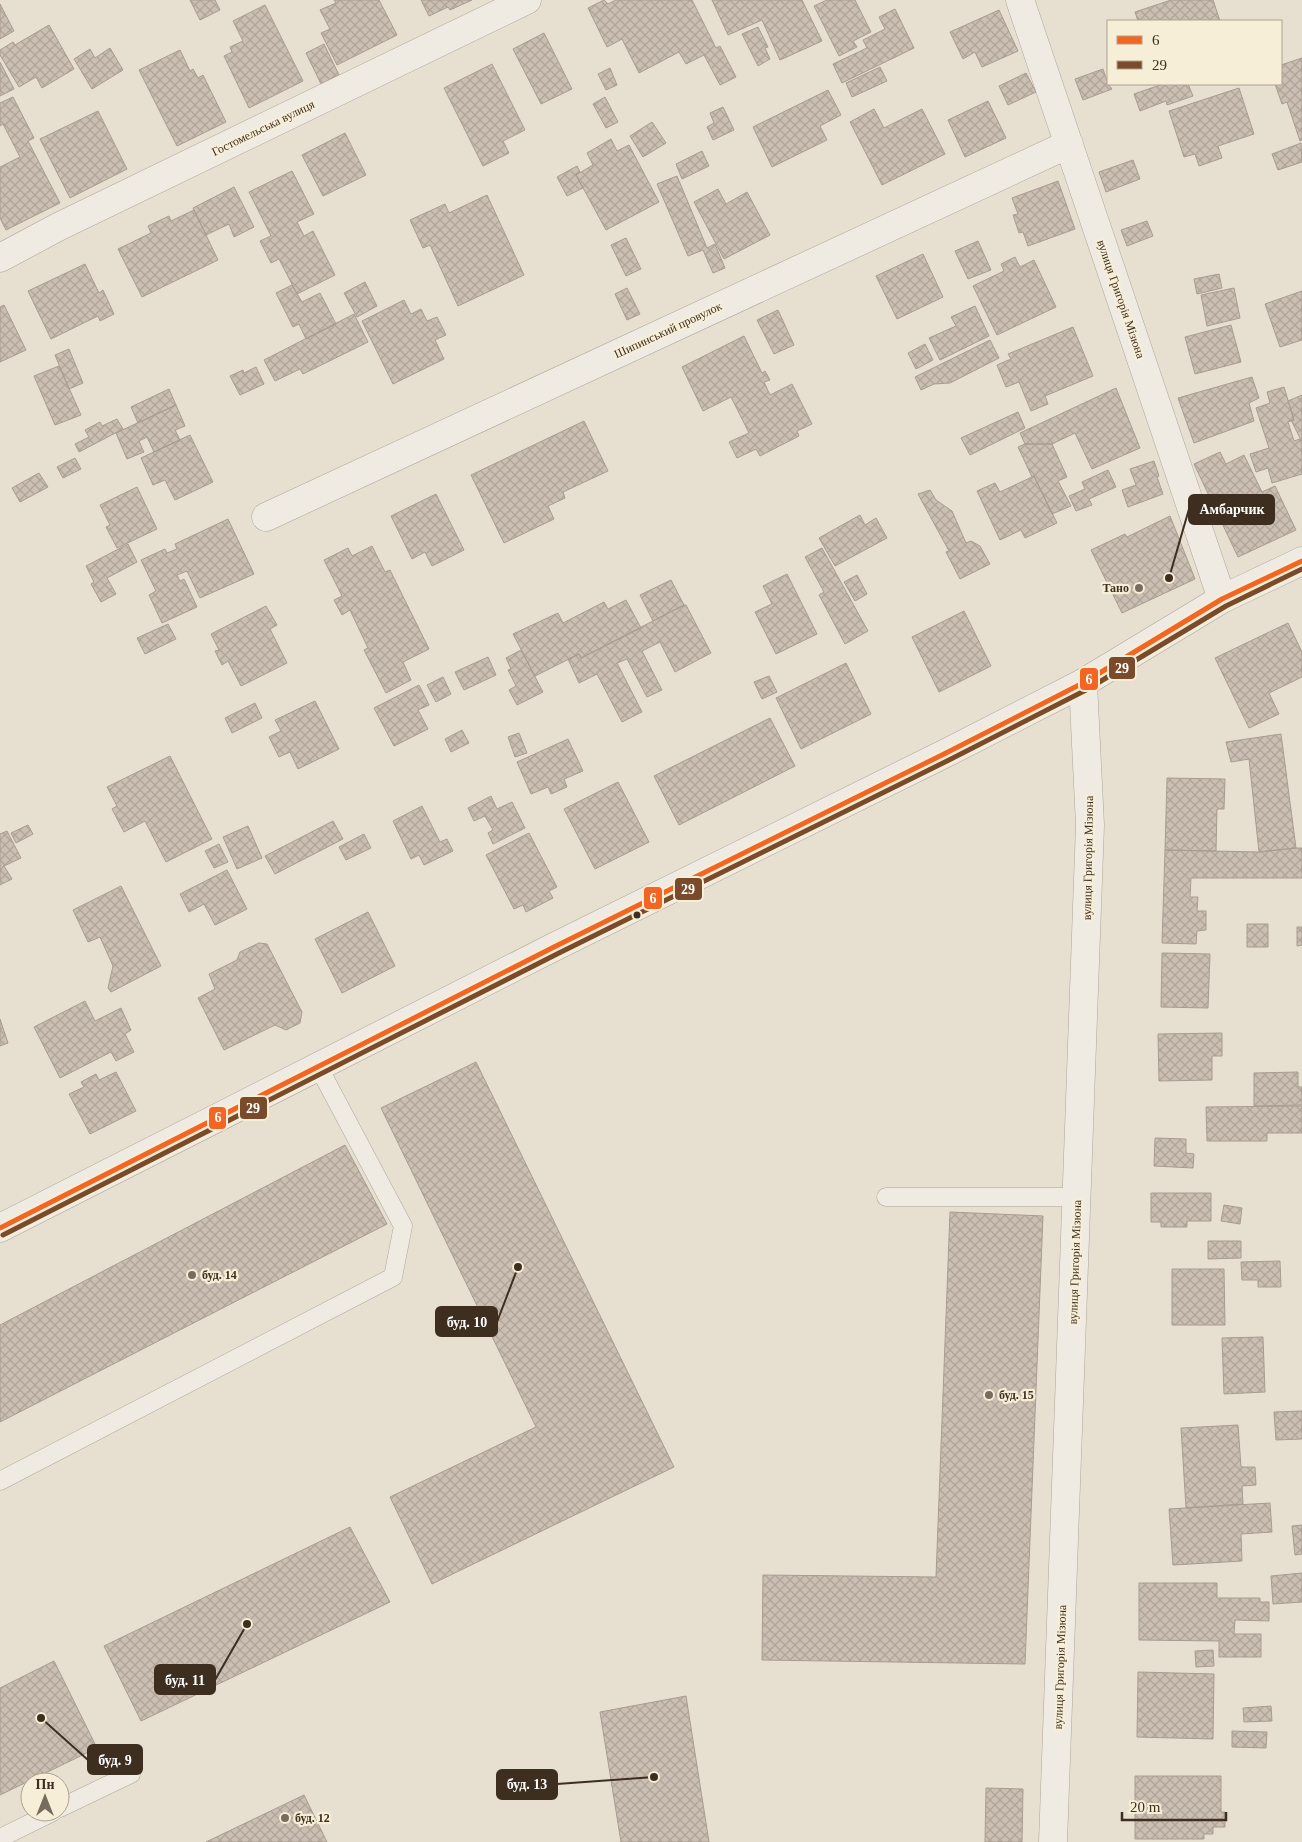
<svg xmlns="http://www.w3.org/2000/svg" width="1302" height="1842" viewBox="0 0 1302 1842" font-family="Georgia,serif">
<defs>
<pattern id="building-cross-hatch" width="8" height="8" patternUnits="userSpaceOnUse" patternTransform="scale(1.25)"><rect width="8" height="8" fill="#cbbfb2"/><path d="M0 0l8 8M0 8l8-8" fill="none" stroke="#afa499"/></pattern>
</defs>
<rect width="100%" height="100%" fill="#e7e0d1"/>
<path fill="url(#building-cross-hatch)" stroke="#a89c90" d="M190,0h25l5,10 -20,10z
M334,0h45l18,35 -60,30 -16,-32 9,-4 -10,-19 16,-7z
M421,0h51l-22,10 -2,-3 -19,9z
M604,0l4,4 8,-4h76l24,48 4,-2 16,31 -16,8 -16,-30 -18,9 -7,-12 -40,21 -17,-34 -15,8 -19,-39z
M712,0h90l20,41 -42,19 -18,-40 -34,15z
M827,0h28l16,32 -18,9 4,6 -18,9 -25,-50z
M1171,0h42l7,21h-82l-3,-9z
M0,4l14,27 -14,8z
M265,5l38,76 -54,27 -25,-52 8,-4 -2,-5 13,-6 -10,-20z
M895,9l19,39 -72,35 -9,-19 34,-16 -4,-8 22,-11 -6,-12z
M999,10l19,41 -36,16 -7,-15 -12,7 -13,-27z
M49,25l25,44 -32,19 -6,-11 -17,10 -19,-32v-5l13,-8 2,3z
M758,27l10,20 -3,1 5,11 -12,7 -16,-32z
M544,33l28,56 -31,15 -28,-55z
M324,44l15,31 -18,9 -15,-31z
M110,48l13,22 -31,19 -18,-30 16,-10 5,9z
M180,50l10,21 3,-2 5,9 5,-3 23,47 -49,24 -38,-76z
M1302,58v82l-2,1 -13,-39 -5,2 -7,-20h6v-19z
M0,62l14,27 -14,7z
M492,64l33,66 -22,11 6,12 -26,13 -39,-78z
M880,67l7,14 -35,16 -6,-14z
M610,68l7,17 -11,5 -8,-16z
M1103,69l5,15 4,5 -29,11 -8,-21z
M1026,73l10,19 -28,13 -9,-19z
M1163,84h25l5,12 -26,9 -1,-4 -26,10 -6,-17z
M1239,88l15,46 -36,12 4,12 -23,8 -4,-12 -11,3 -15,-46z
M828,90l13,25 -21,11 7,14 -55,27 -19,-40z
M13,97l21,41 -6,3 32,62 -54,27 -6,-12v-51l20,-10 -17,-33 -3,2v-23z
M605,97l13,25 -12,6 -13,-24z
M988,101l18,37 -41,19 -17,-37z
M723,107l11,23 -21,10 -6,-13 7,-4 -4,-10z
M874,109l10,19 38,-19 23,45 -63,31 -32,-63z
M98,111l29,58 -57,29 -30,-59z
M652,122l14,21 -23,14 -13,-21z
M345,133l21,42 -43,21 -21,-41z
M611,139l6,12 12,-6 30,57 -53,28 -30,-55 17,-10 -6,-12z
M1301,143l1,19 -24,8 -6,-16z
M702,151l7,15 -27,13 -6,-15z
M1133,160l7,19 -34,13 -7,-20z
M577,166l3,6 -4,3 7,13 -16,8 -10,-19z
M292,171l22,43 -17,8 7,14 9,-5 22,44 -38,19 -18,-35 -8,4 -11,-22 11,-5 -22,-44z
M677,176l30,72 8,-4 10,24 -12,5 -10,-23 -15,6 -31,-72z
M1058,181l17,48 -47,17 -5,-14 -4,1 -6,-18 5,-1 -6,-16z
M234,187l20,40 -20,10 -5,-13 -23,11 -13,-27z
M718,189l8,15 21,-12 23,43 -46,24 -30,-57z
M487,195l37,80 -66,31 -28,-61 -7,3 -13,-28 35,-16 4,9z
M194,210l24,50 -76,37 -24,-48 33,-16 -3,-7 21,-10 2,5z
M1147,221l6,15 -26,10 -6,-16z
M626,238l15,31 -15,7 -15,-31z
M978,241l13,29 -23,9 -13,-28z
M923,254l20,43 -46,22 -21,-43z
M1015,257l5,10 14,-7 22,47 -59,28 -24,-49 31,-15 -3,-7z
M85,264l14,29 4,-3 11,24 -14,7 -2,-5 -47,23 -23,-48z
M1219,274l3,14 -25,6 -3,-15z
M365,282l12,24 -20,11 -13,-24z
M292,285l10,17 18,-9 16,31 -30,15 -7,-15 -6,3 -17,-34z
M627,288l13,26 -13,6 -12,-26z
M1234,288l6,30 -33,8 -6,-31z
M1302,291v49l-22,7 -15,-43z
M404,300l7,14 10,-5 6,12 10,-4 9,18 -11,5 9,19 -51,25 -31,-63z
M4,305l22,45 -26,12v-55z
M975,306l14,30 -49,24 -11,-22 27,-12 -5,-9z
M778,310l16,35 -20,9 -17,-34z
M354,314l14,28 -65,32 -3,-5 -25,12 -11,-21z
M1231,325l10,37 -46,12 -10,-37z
M1073,327l20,49 -48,20 3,8 -17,7 -12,-29 -13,5 -9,-22 14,-6 -3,-5z
M744,336l18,37 3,-2 5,9 -6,2 6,13 22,-11 20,40 -15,7 2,5 -39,20 -4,-7 -19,9 -8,-16 20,-9 -18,-36 -28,14 -21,-44z
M990,340l9,18 -49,25 -16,1 -13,6 -6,-13z
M925,344l8,16 -17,9 -8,-16z
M69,349l14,34 -14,6 -14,-34z
M59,366l22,49 -26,10 -21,-49z
M256,367l8,17 -24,11 -10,-19 13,-6 1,3z
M1252,377l7,21 -10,5 5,18 -60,22 -16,-45z
M1284,387l10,33 -6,2 6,19 6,-2 2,6v29l-30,9 -4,-15 -12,4 -6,-18 19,-6 -13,-40 14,-5 -3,-11z
M1116,388l24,60 -48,21 -17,-36 -23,11h-27l-5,-11z
M169,389l7,16 -38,18 -7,-16z
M1302,395v47l-11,-22h3l-6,-19z
M176,405l9,21 -10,4 5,10 -26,12 -7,-15 -8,4 5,11 -17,7 -11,-26z
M1018,412l7,16 -55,27 -9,-17z
M117,419l6,10 -44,23 -4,-8 14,-7 -4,-7 15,-8 2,4z
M584,421l24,50 -45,21 2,6 -17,8 6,13 -50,24 -33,-68z
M190,435l23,47 -38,18 -10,-20 -12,5 -12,-27z
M1025,444h27l15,33 -9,4 13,25 -19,8 -18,-38 -2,1 -14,-30z
M1220,452l6,12 18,-9 18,37 13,-6 21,44 -58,27 -44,-93z
M75,458l6,11 -18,9 -6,-11z
M1154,461l5,15 -2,1 6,17 -35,13 -6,-17 14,-5 -6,-16z
M1108,470l8,17 -27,12 3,6 -16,6 -7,-15 16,-7 -3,-7z
M39,473l9,14 -28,15 -8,-14z
M1034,476l23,47 -32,15 -4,-8 -21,10 -23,-49 18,-8 5,9z
M137,487l20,42 -40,19 -11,-21 4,-2 -10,-20z
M930,490l6,10 16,11 14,32 5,-2 9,5 10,18 -30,15 -14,-27 3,-1 -31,-57z
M436,494l28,56 -32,16 -7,-14 -13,7 -21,-43z
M860,515l5,10 11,-7 11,20 -52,28 -16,-28z
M1170,516l25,63 -73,34 -31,-63 34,-16 2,3z
M228,519l26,55 -54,24 -13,-27 -10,4 3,6 4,-2 13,28 -35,16 -13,-28 7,-4 -15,-31 24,-11 2,4 10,-4 -2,-5z
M128,544l9,18 -30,16 9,16 -15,8 -10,-18 3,-2 -8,-16z
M372,546l13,26 5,-2 39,79 -26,13 8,18 -25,13 -22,-43 4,-2 -18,-38 -8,5 -8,-15 8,-4 -18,-36 24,-12 4,8z
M822,548l46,83 -23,13 -26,-49 5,-3 -19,-35z
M787,574l30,60 -41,20 -21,-42 17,-8 -9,-18z
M857,575l10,19 -12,7 -11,-19z
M671,580l13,25 -31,16 -13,-26z
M626,600l15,28 -60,30 -2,-4 -44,22 -22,-42 45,-21 5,10 41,-21 4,7z
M684,605h2l25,48 -36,19 -15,-30 -18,9 20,39 -15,7 -20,-38 -10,4 25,49 -20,10 -25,-48 -18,9 -11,-24 11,-5 2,4z
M266,606l11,19 -7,4 17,34 -46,23 -13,-25 -6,4 -7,-14 4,-1 -8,-16z
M964,611l27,55 -52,26 -27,-55z
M1288,623l14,29v25l-33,16 10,21 -30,14 -34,-70z
M168,624l8,15 -31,15 -8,-16z
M521,650l22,42 -26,13 -8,-15 7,-4 -8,-16 3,-1 -5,-11z
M488,657l8,18 -32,15 -9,-18z
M846,663l25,51 -70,35 -25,-51z
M769,676l8,16 -15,7 -8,-17z
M443,677l8,17 -15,8 -9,-17z
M419,685l10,20 -11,5 10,19 -34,17 -20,-38z
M315,701l24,48 -41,20 -8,-17 -11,5 -10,-20 12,-6 -6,-11z
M255,703l7,15 -30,15 -7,-15z
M770,718l25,48 -116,59 -25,-49z
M462,730l7,13 -18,9 -6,-13z
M519,733l8,20 -12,4 -7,-20z
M1281,734l15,114 -37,4 -10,-93 -18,3 -5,-20z
M568,739l15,32 -19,8 3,8 -16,7 -3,-7 -17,7 -14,-32z
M170,756l42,83 -46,23 -21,-41 -21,11 -12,-23 5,-3 -10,-19z
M1167,778l58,1 -1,30h-7l-1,42 -51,-1z
M618,782l31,60 -54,27 -31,-60z
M491,796l6,13 15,-7 13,26 -32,16 -5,-11 5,-3 -8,-14 -11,5 -6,-13z
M422,806l18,36 7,-3 6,12 -29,14 -5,-10 -8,4 -18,-38z
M333,821l10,18 -68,35 -10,-18z
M28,825l5,9 -17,9 -5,-10z
M248,826l14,32 -25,11 -14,-32z
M7,831l14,27 -17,8 8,13 -12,6v-51z
M529,833l28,54 -8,4 4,7 -27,14 -3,-7 -9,4 -28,-54z
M364,834l7,14 -25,12 -7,-13z
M219,844l9,18 -14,6 -9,-17z
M1296,848h6v30h-111l-1,19h8l-1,14h9v19l-9,1 -1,13 -34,-1 3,-93 94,2z
M227,870l20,39 -32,16 -11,-21 -15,8 -9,-18z
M121,886l40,80 -50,26 -3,-4 5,-22 -13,-29 -12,5 -15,-32z
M368,912l27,54 -53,27 -27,-54z
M1247,924h21v23h-21z
M1297,927h5v18l-5,1z
M259,943l8,1 35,68 -2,11 -14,7 -11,-5 -51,25 -26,-52 17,-9 -6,-15 28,-14 3,-8z
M1162,953l48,1 -2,54 -47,-1z
M85,1001l10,20 26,-13 10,22 -6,4 9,18 -18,9 -5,-9 -51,26 -26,-51z
M0,1019l8,24 -8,3z
M1222,1033v23h-10v24l-53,1 -1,-47z
M476,1062l198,405 -242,117 -42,-87 146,-70 -155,-319z
M116,1072l20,39 -46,23 -21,-40 15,-7 -3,-5 15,-8 3,6z
M1298,1072v15h4v18l-48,1v-33z
M1302,1106v27h-35v8h-60l-1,-34z
M1155,1138l31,1v14l8,1 -1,14 -39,-2z
M345,1145l42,79 -387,198v-97z
M1151,1193h60v28h-24v6h-26v-5h-10z
M1224,1205l18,3 -2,16 -19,-3z
M950,1212l93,4 -18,448 -263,-4 1,-85 173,2z
M1208,1241h33v17l-33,1z
M1280,1261l1,26h-23v-7h-16l-1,-18z
M1172,1269h52l1,56h-53z
M1263,1337l2,55 -41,2 -2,-56z
M1302,1411v28l-26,1 -2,-28z
M1238,1425l3,42h14l1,18 -14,1 1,18 -57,4 -5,-80z
M1270,1503l2,29 -31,2 1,27 -69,4 -4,-56z
M1302,1525v29l-7,1 -3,-29z
M350,1527l40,75 -249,119 -37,-75z
M1302,1573v29l-29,2 -2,-28z
M1139,1583h78v15h43v4h9v19l-34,-1 -1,14h27v23h-42v-16l-80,-1z
M1213,1650l1,16 -18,1 -1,-16z
M54,1661l43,87 -97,47v-107z
M1138,1672l76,2 -1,65 -76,-2z
M686,1696l23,146h-88l-21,-130z
M1271,1706l1,15 -28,1 -1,-14z
M1232,1731l35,1 -1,16 -34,-1z
M1135,1776h86v36h4v15h-12v7h-9v5h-69z
M986,1788l37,1 -1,53h-37z
M304,1795l23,47h-121z"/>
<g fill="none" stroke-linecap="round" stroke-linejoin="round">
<g stroke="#ada599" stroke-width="19">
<path id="service" d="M886,1197h192
M0,1481l393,-204 10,-51 -85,-160
M60,1808l71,-34
M0,1838l53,-26"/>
</g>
<g stroke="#ada599" stroke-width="29">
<path id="minor" d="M1020,0l202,599
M0,258l58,-31 469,-227
M266,517l803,-373
M1053,1842l37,-1017 -7,-142"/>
</g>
<g stroke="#ada599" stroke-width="29">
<path id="tertiary" d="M0,1228l554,-281 392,-194 137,-70 139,-84 80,-38"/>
</g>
<use href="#service" stroke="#efebe3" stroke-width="18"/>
<use href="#minor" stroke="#efebe3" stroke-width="28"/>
<use href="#tertiary" stroke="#efebe3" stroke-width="28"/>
<g stroke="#f7eed8" stroke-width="9">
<path id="bus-1" d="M0,1228l554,-281 392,-194 137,-70 139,-84 80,-38"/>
</g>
<g stroke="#f7eed8" stroke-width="9">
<path id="bus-2" d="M3,1235l554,-281 392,-194 137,-70 140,-84 76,-37"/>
</g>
<use href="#bus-1" stroke="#f26522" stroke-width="5"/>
<use href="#bus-2" stroke="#7a4b2a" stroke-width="5"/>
</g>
<g fill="#786c5e" stroke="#f7eed8" stroke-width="2">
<circle cx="1139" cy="588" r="5"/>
<circle cx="192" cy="1275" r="5"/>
<circle cx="989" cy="1395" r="5"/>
<circle cx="285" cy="1818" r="5"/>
</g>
<circle fill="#3d2e20" stroke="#f7eed8" stroke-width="2" cx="637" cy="915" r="4.5"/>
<g text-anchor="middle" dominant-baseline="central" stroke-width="4.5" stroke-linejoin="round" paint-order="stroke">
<g font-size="12" fill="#3d2e20" stroke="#f7eed8">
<text transform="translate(263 128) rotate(-26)">Гостомельська вулиця</text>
<text transform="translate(1121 299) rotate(71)">вулиця Григорія Мізюна</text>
<text transform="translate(668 330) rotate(-25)">Шипинський провулок</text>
<text transform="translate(1088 858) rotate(-89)">вулиця Григорія Мізюна</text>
<text transform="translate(1075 1262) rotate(-88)">вулиця Григорія Мізюна</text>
<text transform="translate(1060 1667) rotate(-88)">вулиця Григорія Мізюна</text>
</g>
<g font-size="12" font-weight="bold" fill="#3d2e20" stroke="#f7eed8" text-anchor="start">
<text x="1129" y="588" text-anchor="end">Тано</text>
<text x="202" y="1275">буд. 14</text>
<text x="999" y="1395">буд. 15</text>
<text x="295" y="1818">буд. 12</text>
</g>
</g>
<path fill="none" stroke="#3d2e20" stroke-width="2" d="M1169 578L1189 509M518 1267L497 1322M247 1624L215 1680M41 1718L88 1760M654 1777L557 1784"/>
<g fill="#3d2e20" stroke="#f7eed8" stroke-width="2">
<circle cx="1169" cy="578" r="5"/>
<circle cx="518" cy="1267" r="5"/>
<circle cx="247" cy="1624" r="5"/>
<circle cx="41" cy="1718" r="5"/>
<circle cx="654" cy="1777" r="5"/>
</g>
<g fill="#3d2e20" stroke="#3d2e20" stroke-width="2">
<rect x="1189" y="495" width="85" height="29" rx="5"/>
<rect x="436" y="1307" width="61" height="29" rx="5"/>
<rect x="155" y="1665" width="60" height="29" rx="5"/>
<rect x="88" y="1745" width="54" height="29" rx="5"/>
<rect x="497" y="1770" width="60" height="29" rx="5"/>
</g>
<g font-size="14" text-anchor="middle" font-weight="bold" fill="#fff">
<text x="1232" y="514">Амбарчик</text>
<text x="467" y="1327">буд. 10</text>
<text x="185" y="1685">буд. 11</text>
<text x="115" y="1765">буд. 9</text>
<text x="527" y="1789">буд. 13</text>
</g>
<g stroke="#f7eed8" stroke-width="2">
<rect x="1108" y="656" width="28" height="24" rx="5" fill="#7a4b2a"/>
<rect x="1079" y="667" width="20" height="24" rx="5" fill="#f26522"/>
<rect x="674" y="877" width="29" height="24" rx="5" fill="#7a4b2a"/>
<rect x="643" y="886" width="20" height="24" rx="5" fill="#f26522"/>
<rect x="239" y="1096" width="29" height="24" rx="5" fill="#7a4b2a"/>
<rect x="208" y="1106" width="19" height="24" rx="5" fill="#f26522"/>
</g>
<g font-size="14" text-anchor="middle" font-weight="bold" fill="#fff">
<text x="1122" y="673">29</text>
<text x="1089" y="684">6</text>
<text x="688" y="894">29</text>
<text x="653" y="903">6</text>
<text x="253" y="1113">29</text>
<text x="218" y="1122">6</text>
</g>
<rect x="1107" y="20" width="175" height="65" fill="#f7eed8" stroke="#ada18e"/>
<rect x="1117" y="36" width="25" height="8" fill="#f26522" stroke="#ada18e"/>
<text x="1152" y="45" font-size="15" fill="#3d2e20">6</text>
<rect x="1117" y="61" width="25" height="8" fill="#7a4b2a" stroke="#ada18e"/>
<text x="1152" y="70" font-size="15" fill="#3d2e20">29</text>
<g transform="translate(45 1797)"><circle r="24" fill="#f7eed8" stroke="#ada18e"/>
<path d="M0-4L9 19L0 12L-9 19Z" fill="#786c5e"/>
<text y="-8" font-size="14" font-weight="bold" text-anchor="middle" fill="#3d2e20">Пн</text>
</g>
<path d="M1122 1812v8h104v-8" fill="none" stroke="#3d2e20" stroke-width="2.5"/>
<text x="1130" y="1812" font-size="15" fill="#3d2e20" stroke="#f7eed8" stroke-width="4" paint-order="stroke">20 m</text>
</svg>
